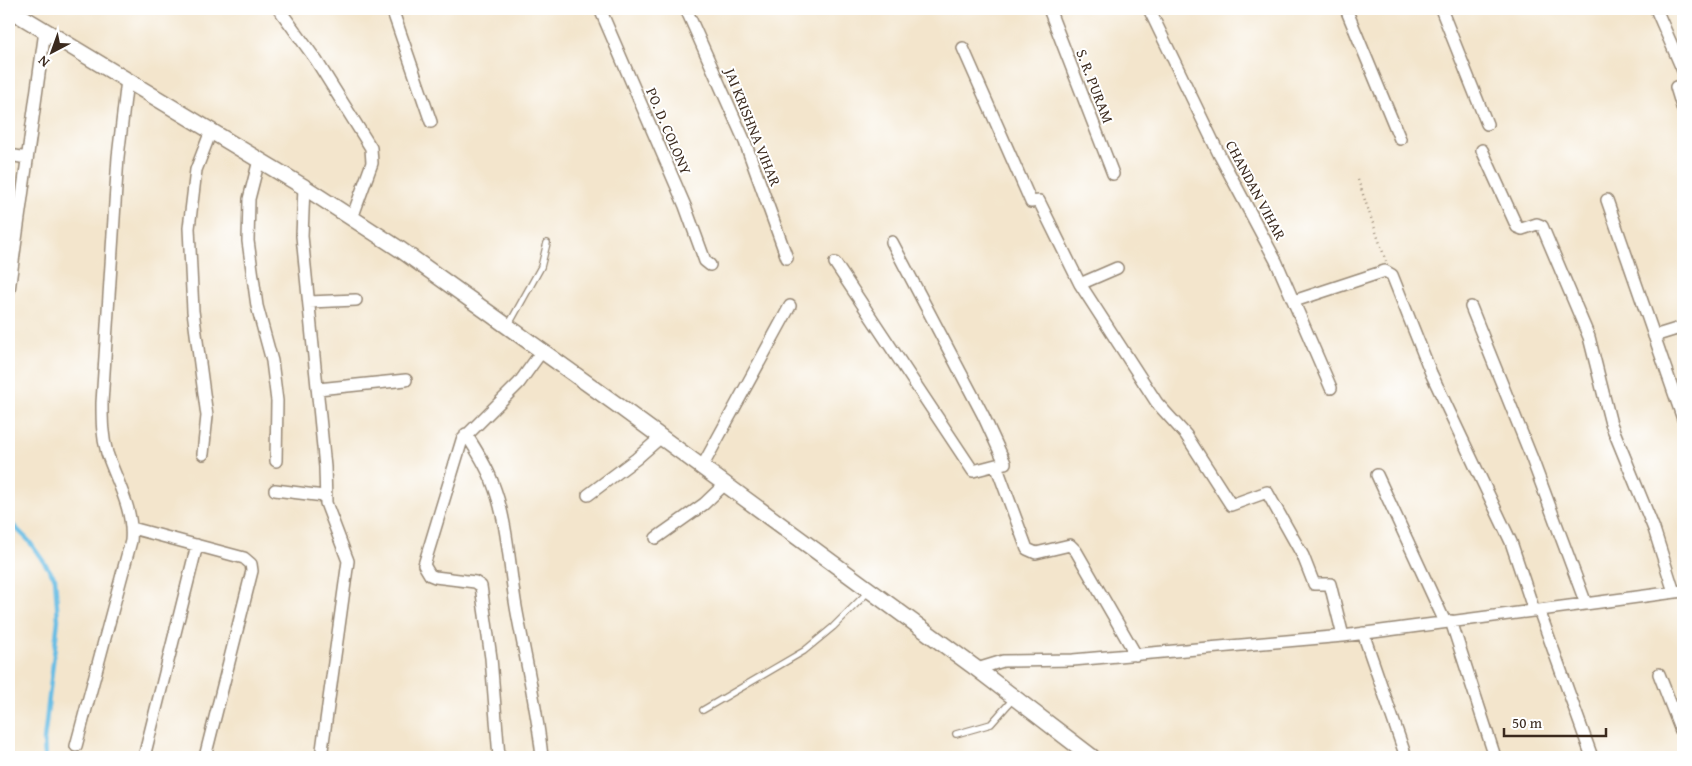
<svg xmlns="http://www.w3.org/2000/svg" width="1692" height="766" viewBox="0 0 1692 766" font-family="'Gentium Book Plus',serif">
<rect width="100%" height="100%" fill="#fff"/>
<filter id="ink" filterUnits="userSpaceOnUse"><feTurbulence type="fractalNoise" baseFrequency=".02" numOctaves="2"/><feDisplacementMap in="SourceGraphic" scale="10" xChannelSelector="R" yChannelSelector="G"/><feConvolveMatrix kernelMatrix="1 2 1 2 8 2 1 2 1" color-interpolation-filters="sRGB"/></filter>
<filter id="wash" filterUnits="userSpaceOnUse"><feTurbulence type="fractalNoise" baseFrequency=".0096" numOctaves="4" result="noise"/><feDisplacementMap in="SourceGraphic" scale="20" xChannelSelector="R" yChannelSelector="G"/><feGaussianBlur stdDeviation="1.12" result="paint"/><feColorMatrix in="noise" values="0 0 0 0 0 0 0 0 0 0 0 0 0 0 0 0 0 1.4 0 .05"/><feComposite in="paint" operator="in"/></filter>
<g filter="url(#wash)">
<rect width="100%" height="100%" fill="#f3e5cc"/>
<g fill="none" stroke-linecap="round" stroke-linejoin="round">
<path stroke="#68bde4" stroke-width="4.5" d="M9,521l20,20 26,37 3,42 -14,120 1,17"/>
</g>
</g>
<g filter="url(#ink)">
<g fill="none" stroke-linecap="round" stroke-linejoin="round">
<g stroke="#978875" stroke-width="8">
<path id="lane" d="M508,326l33,-59 6,-24
M703,710l101,-59 29,-24 35,-35
M956,734l35,-10 22,-25"/>
</g>
<g stroke="#978875" stroke-width="14">
<path id="street" d="M279,9l37,51 55,88 1,15 -20,55
M392,9l39,113
M600,9l85,197 20,55 5,4
M686,9l59,133 42,116
M1049,9l64,165
M1149,9l71,147 56,105 55,127
M1346,9l54,130
M1441,9l46,115
M1656,9l27,62
M963,48l68,154 8,-1 41,83 77,119 29,32 45,70 36,-13 36,64 11,28h16l13,52
M1676,87l7,23
M1482,150l35,77 5,2 15,-5 5,2 47,111 22,87 43,105 20,63
M9,155l18,3
M259,160l-10,39 -1,42 9,65 15,55 5,40 -1,60
M304,187l-2,49 23,231 1,36 22,58 -27,196
M1607,200l76,219
M892,242l91,173 22,48 -9,2 31,84 9,4 34,-8 6,6 60,104
M835,263l138,208 23,-6
M1080,284l37,-16
M9,290l36,-259
M1294,301l91,-30 7,4 39,98 80,169 23,69
M309,302l47,-2
M1471,307l60,149 55,148
M1654,336l29,-9
M318,389l88,-9
M466,434c10,16 21,32 27,50 15,39 16,82 23,123 9,50 21,100 26,150
M203,454l4,-38 -14,-105 -4,-83 7,-58 15,-39
M702,467l88,-161
M1377,475l68,147
M275,490l49,6
M588,495l48,-36 25,-22
M132,528l112,30 7,6 1,7 -47,186
M656,538l48,-34 21,-20
M1539,610l53,147
M1451,621l44,136
M1363,633l43,124
M977,669l26,-8 70,-1 270,-24 340,-45
M1659,674l24,62
M76,746l55,-205c3,-31 -14,-59 -24,-88 -5,-17 -5,-33 -5,-50l16,-246 9,-77
M144,757l53,-212
M499,757l-8,-99 -10,-72 -6,-4 -40,-5 -5,-2 -6,-10 38,-125 57,-57 23,-32"/>
</g>
<g stroke="#978875" stroke-width="18">
<path id="secondary" d="M9,9l295,178 97,63 215,154 361,265 115,88"/>
</g>
<path stroke="#978875" stroke-width="2.5" stroke-dasharray="1 4" stroke-linecap="butt" d="M1358,180l28,81"/>
<use href="#lane" stroke="#fff" stroke-width="5.5"/>
<use href="#street" stroke="#fff" stroke-width="11"/>
<use href="#secondary" stroke="#fff" stroke-width="15"/>
</g>
</g>
<g text-anchor="middle" dominant-baseline="central" stroke-width="4" stroke-linejoin="round" paint-order="stroke">
<g font-size="15" fill="#3b2a1e" stroke="#fff">
<text transform="translate(1095 86) rotate(69)">S. R. PURAM</text>
<text transform="translate(753 127) rotate(68)">JAI KRISHNA VIHAR</text>
<text transform="translate(669 131) rotate(67)">PO. D. COLONY</text>
<text transform="translate(1256 190) rotate(62)">CHANDAN VIHAR</text>
</g>
</g>
<rect width="1692" height="766" fill="none" stroke="#fff" stroke-width="30"/>
<g transform="translate(52 52) rotate(221)" stroke="#ffffff" stroke-width="4" paint-order="stroke">
<path d="M0-4L9 19L0 12L-9 19Z" fill="#3b2a1e"/>
<text y="-8" font-size="14" font-weight="bold" text-anchor="middle" fill="#3b2a1e">N</text>
</g>
<path d="M1504 728v8h102v-8" fill="none" stroke="#3b2a1e" stroke-width="2.5"/>
<text x="1512" y="728" font-size="15" fill="#3b2a1e" stroke="#ffffff" stroke-width="4" paint-order="stroke">50 m</text>
</svg>
